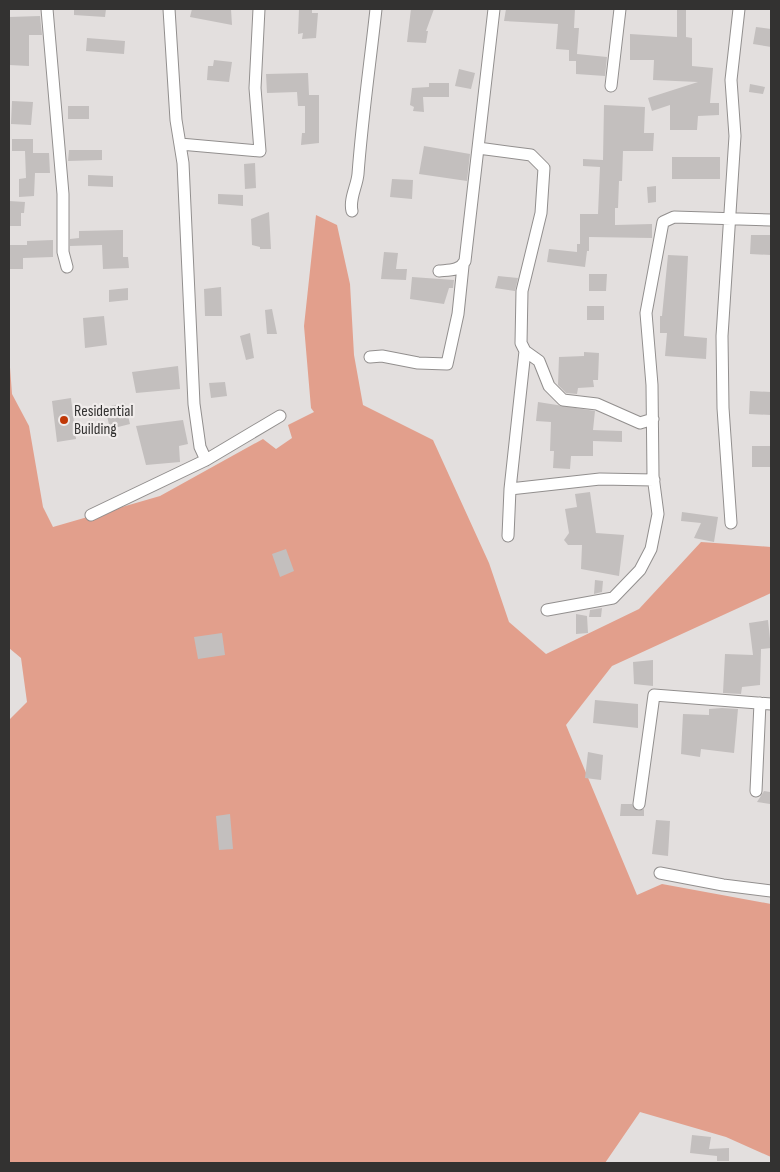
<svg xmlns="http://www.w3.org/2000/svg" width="780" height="1172" viewBox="0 0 780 1172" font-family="'Sofia Sans Condensed',sans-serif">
<rect width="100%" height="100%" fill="#e3dfde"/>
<path fill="#e29f8c" d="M316,215l21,10 13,59 4,71 9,50 70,35 56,123 20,59 37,32 93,-45 62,-67 70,5v46l-159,73 -46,59 71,170 25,-11 109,20v253l-45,-20 -86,-25 -35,51h-596v-443l18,-18 -6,-44 -12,-10v-294l3,40 17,32 14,81 10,20 107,-31 103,-57 13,10 16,-11 -4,-13 26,-13 -3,-4 -7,-82z"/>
<path fill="#c3bfbe" d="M74,9h32l-1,8 -31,-2z
M192,9h39l1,16 -42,-8z
M299,9h13v4h6l-2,25 -14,1 1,-6 -5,1z
M411,9h23l-8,22h2l-2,12 -19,-1z
M506,9h69l-1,19h5l-2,26 30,3 -2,19 -29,-2v-13h-7v-11l-13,-1 2,-25 -54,-3z
M677,10h9v27l6,1v28l21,2 -3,35h9v12l-21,1 -1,14h-27v-25l-18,6 -4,-13 50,-16 -45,-2 1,-20h-24v-26l47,3z
M40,16l2,19h-13v31l-20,-1v-48z
M756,27l15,2v18l-18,-3z
M87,38l38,3 -1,13 -38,-3z
M214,60l18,2 -3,20 -22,-2 1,-14h5z
M459,69l16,4 -4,16 -16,-3z
M308,73l1,22h10v48l-18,2 1,-12h3v-27h-7l-1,-14 -30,1 -1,-19z
M429,83h20v14h-26l1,15 -11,-1 1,-4 -4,-2 2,-17 17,-1z
M750,84l15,3 -2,7 -14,-2z
M12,101l21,1 -2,23 -20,-1z
M604,105l41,2 -1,26h10l-1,18h-30l-1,30h-3l-1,27h-3v17l37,-1v14l-63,-1v14h-2l-2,16 -38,-5 2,-13 28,3v-8h3v-30h18l2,-47 -17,-1v-7l20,1z
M68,106h21v13h-21z
M12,139h21v14h16l1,20h-15l-1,23 -15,1v-18l7,-1 -1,-27h-13z
M424,146l46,8 -3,27 -48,-7z
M69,150h33v10l-34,1z
M672,157h48v22h-48z
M255,163l1,25 -11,1 -1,-25z
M88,175l25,1v11l-25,-1z
M392,179l21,1 -1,19 -22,-2z
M656,186v16l-8,1 -1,-16z
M218,194l25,1v11l-25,-2z
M9,201l16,1 -1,11h-3v13h-12z
M269,212l2,37h-11v-2l-8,-2 -1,-26z
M123,230v27h5l1,11 -26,1 -1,-24 -32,1v-7l9,-1v-7z
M751,235h20v20l-21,-1z
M53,240v17l-30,1v11h-14v-24h18v-4z
M384,252l14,1 -2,16h11l-1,11 -25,-1z
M668,255l20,1 -4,80 23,2 -1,21 -41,-3 2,-23h-7v-17h2z
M589,274h18l-1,17h-17z
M498,276l20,2 -3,13 -20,-3z
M412,277l42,3 -1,8h-4l-5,16 -34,-5z
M221,287l1,29h-17l-1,-27z
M128,288v12l-19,2v-12z
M587,306h17v14h-17z
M272,309l5,25h-10l-2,-24z
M104,316l3,29 -22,3 -2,-30z
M250,333l4,25 -8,2 -6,-24z
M584,352l15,1 -1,27h-5l1,7 -16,1 -1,6 -11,-1 -8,-8 1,-28 25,-1z
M178,366l2,23 -44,4 -4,-21z
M225,382l2,14 -16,2 -2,-15z
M750,391l21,1v23l-22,-1z
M71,398l5,41 -19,3 -5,-41z
M538,402l57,9 -2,19 29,1v11l-29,-1v15h-22l-1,13 -17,-1 1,-17h-4l1,-29 -15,-1z
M125,403l5,21 -20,5 -5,-22z
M183,420l5,24 -9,2 1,16 -34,3 -10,-39z
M752,446h19v21h-19z
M590,492l6,41 28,2 -5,41 -38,-7 1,-24h-14l-4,-5 5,-7 -4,-24 12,-2 -2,-13z
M682,512l36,5 -4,25 -20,-4 7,-15 -20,-2z
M286,549l8,22 -14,6 -8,-23z
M595,580l8,1 -1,11 -8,2z
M602,608l-1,9h-12l1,-7z
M576,614l11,2 1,17 -12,1z
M768,620l3,28 -10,1 -1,36 -18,2 -1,7 -18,-1 2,-39 28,1 -4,-32z
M222,633l3,22 -27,4 -4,-22z
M653,660v26l-19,-2 -1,-22z
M595,700l43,4v24l-45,-5z
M722,708l16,1 -4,44 -33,-4 -1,8 -19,-3 2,-40 26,1v-6z
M588,752l15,3 -2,25 -16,-2z
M764,791l6,1v12l-13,-2z
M621,804h11l6,7 6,-2v7h-24z
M230,814l3,35 -14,1 -3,-34z
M656,820l14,1 -2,35 -16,-2z
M692,1135l19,2 -2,12 20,-1v13h-12v-5l-27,-3z"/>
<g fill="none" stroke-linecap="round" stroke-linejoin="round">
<g stroke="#928f8e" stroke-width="13">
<path id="minor" d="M47,9l16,185v58l4,15
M169,9l7,111 7,43 11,241 6,43 6,13
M611,86l9,-77
M180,144l80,7 -5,-63 4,-79
M478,148l53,7 13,13 -3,45 -19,78 -1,52 4,8 14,10 10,25 14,14 34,4 43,19 13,-4
M352,211c-3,-12 5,-25 6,-37 4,-55 12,-110 18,-165
M439,271c10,-1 21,0 26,-10l29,-252
M525,351l-15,138 90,-10 54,1
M370,357l12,-1 36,7 29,1 11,-50 5,-48
M91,515l115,-55 74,-44
M731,523l-8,-115 -1,-72 13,-200 -4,-56 8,-71
M508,536l2,-47
M547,610l66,-12 27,-28 11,-21 7,-35 -5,-38 -1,-91 -6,-72 17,-91 11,-5 97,3
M756,791l4,-88
M639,804l15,-109 117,9
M660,873l63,12 48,6"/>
</g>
<use href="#minor" stroke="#fff" stroke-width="11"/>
</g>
<circle fill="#c03807" stroke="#f0eceb" stroke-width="2" cx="64" cy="420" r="5"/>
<g text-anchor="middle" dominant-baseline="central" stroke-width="4.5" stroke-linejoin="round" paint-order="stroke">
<g font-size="16" fill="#333231" stroke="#f0eceb" text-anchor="start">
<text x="74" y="411">Residential<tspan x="74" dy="18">Building</tspan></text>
</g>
</g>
<rect width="780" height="1172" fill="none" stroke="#333231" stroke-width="20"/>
</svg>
